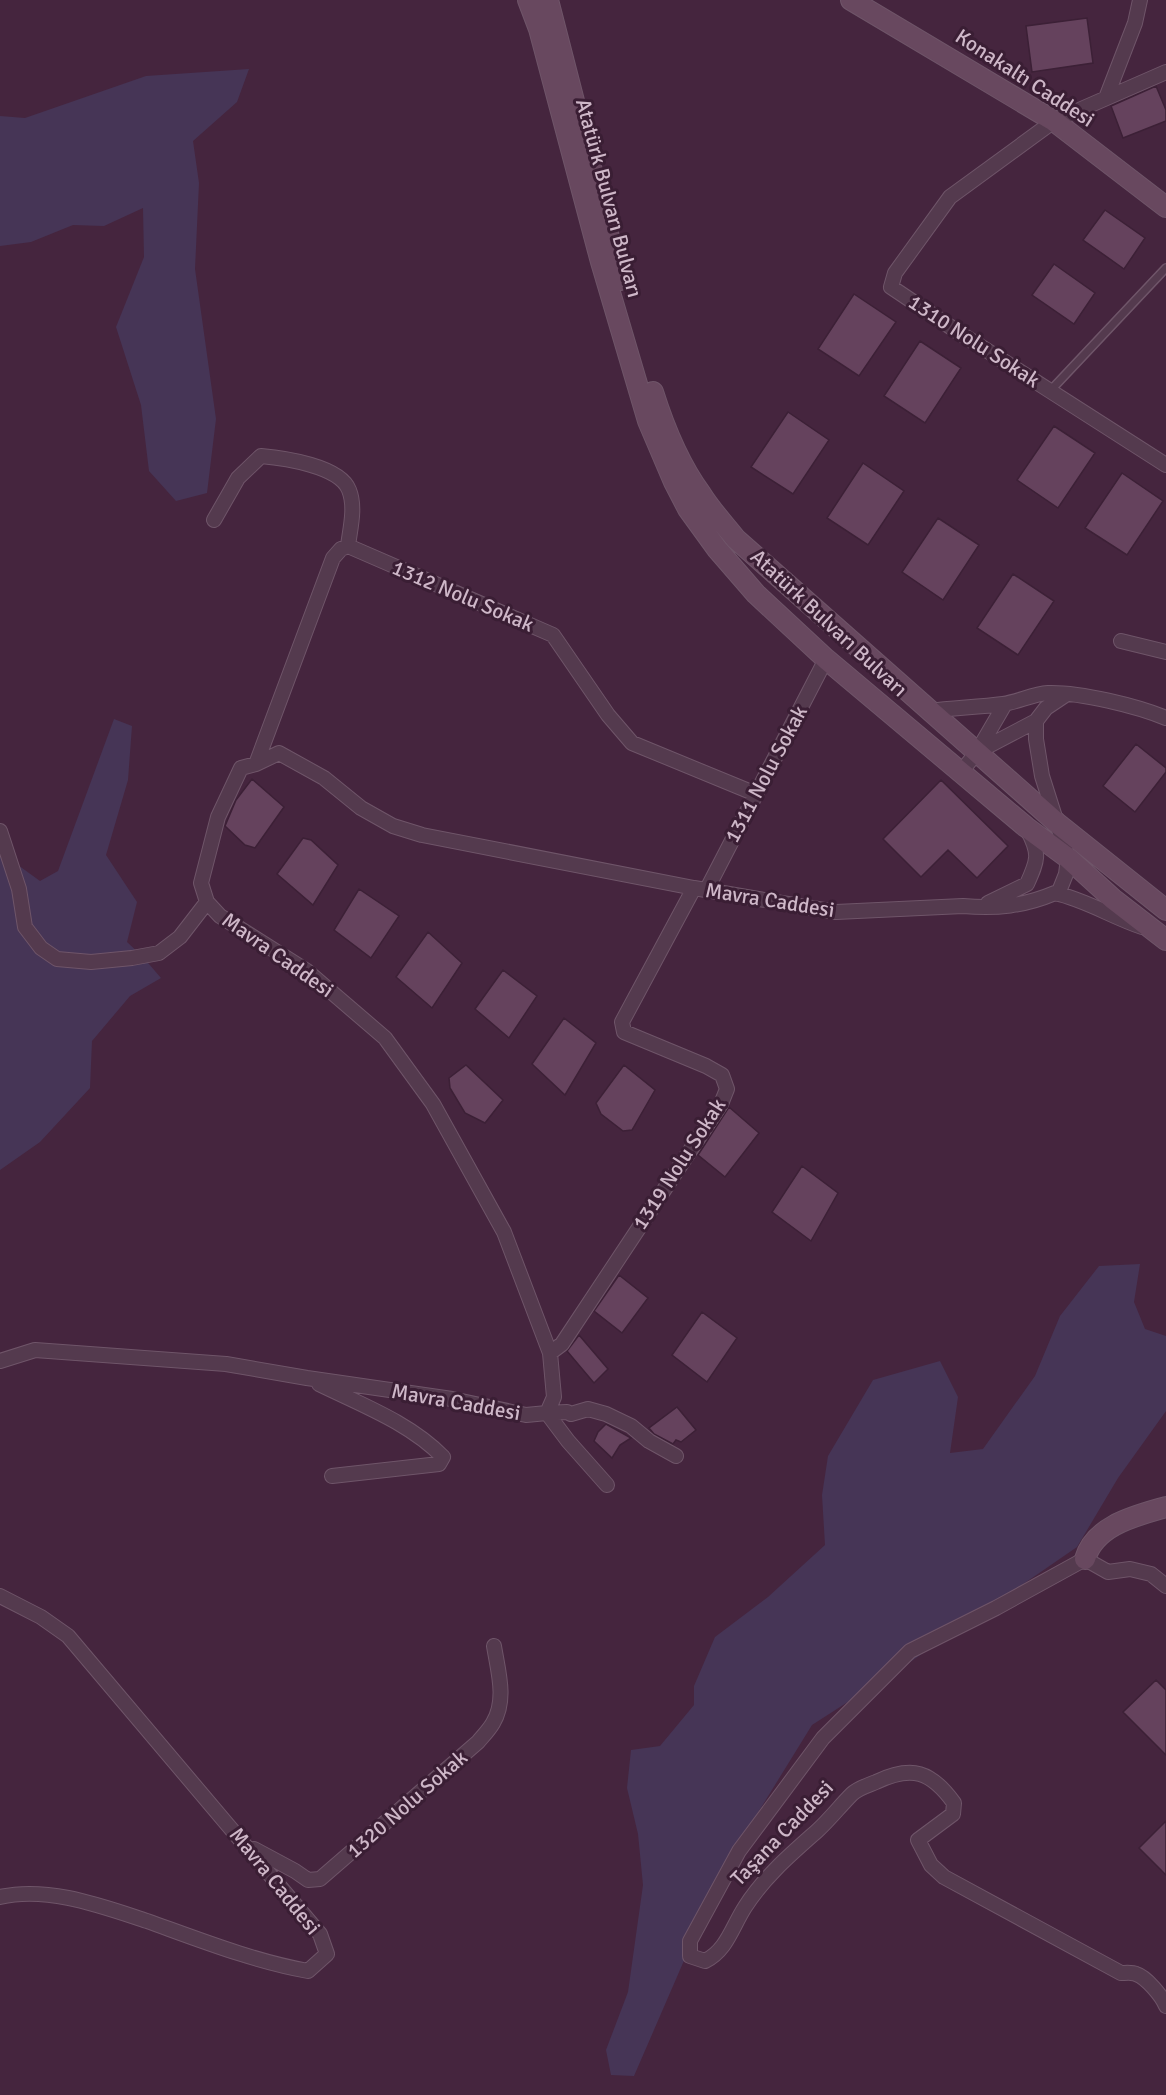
<svg xmlns="http://www.w3.org/2000/svg" width="1166" height="2095" viewBox="0 0 1166 2095" font-family="Signika,sans-serif">
<rect width="100%" height="100%" fill="#45253e"/>
<path fill="#463556" d="M249,69l-12,33 -44,39 6,42 -4,86 21,150 -9,74 -31,8 -27,-30 -8,-66 -25,-78 28,-70 -1,-49 -39,18 -31,-1 -42,17 -31,4v-130l25,2 121,-42z
M114,719l18,7 -4,54 -22,75 31,47 -10,40 16,15 18,21 -31,18 -38,45 -2,47 -50,54 -40,28v-318l40,29 18,-10z
M1140,1264l-6,38 11,27 21,7v75l-48,67 -41,69 -167,115 -98,63 -87,141 -91,210 -23,-1 -5,-25 22,-58 15,-107 -5,-51 -11,-46 4,-38 29,-4 34,-41v-19l21,-49 53,-40 57,-52 -3,-50 6,-39 45,-76 67,-19 18,36 -8,56 33,-4 52,-73 25,-60 39,-50z"/>
<path fill="#65425d" stroke="#3c2036" stroke-width="1.5" d="M1087,18l6,45 -61,9 -6,-46z
M1156,86l10,24v11l-43,17 -12,-32z
M1105,210l40,28 -21,31 -41,-29z
M1054,264l41,29 -21,31 -42,-29z
M854,294l42,28 -37,54 -41,-27z
M920,341l41,27 -36,55 -41,-27z
M788,412l41,28 -36,54 -42,-27z
M1054,426l41,27 -37,55 -41,-28z
M863,463l41,28 -36,54 -41,-27z
M1122,473l41,28 -36,54 -42,-27z
M938,518l41,27 -36,55 -41,-28z
M1013,574l41,27 -36,54 -41,-27z
M1136,744l30,24v4l-31,40 -32,-26z
M252,779l32,28 -29,41 -10,-3 -20,-19 11,-26z
M941,780l67,66 -31,32 -29,-28 -27,27 -38,-38z
M303,838l8,2 27,25 -25,40 -36,-31z
M359,889l40,27 -28,42 -37,-28z
M428,932l34,31 -30,45 -36,-31z
M503,970l34,26 -28,42 -34,-29z
M564,1018l32,25 -31,52 -33,-31z
M466,1065l37,35 -18,23 -20,-10 -15,-25 -1,-10z
M624,1065l31,25 -23,40 -9,1 -22,-17 -5,-11z
M729,1107l30,26 -34,44 -27,-22z
M802,1166l36,27 -27,48 -39,-29z
M619,1275l29,23 -26,35 -28,-22z
M702,1312l35,26 -30,44 -35,-27z
M579,1335l29,34 -14,14 -27,-32z
M677,1407l19,23 -15,12 -5,-2 -3,4 -19,-10 -5,-6z
M606,1424l25,14 -11,7 -8,13 -18,-17 4,-9z
M1156,1680l10,10v65l-43,-43z
M1166,1821v54l-27,-27z"/>
<g fill="none" stroke-linecap="round" stroke-linejoin="round">
<g stroke="#6f5569" stroke-width="10">
<path id="lane" d="M1050,391l116,-123"/>
</g>
<g stroke="#6f5569" stroke-width="16">
<path id="street" d="M1166,72l-112,49 -104,76 -55,76 -4,14 67,45 208,133
M1106,98l29,-75 5,-23
M214,520l24,-42 23,-22c23,2 79,10 88,34 7,17 1,39 -1,56
M1121,641l45,11
M929,711c25,-3 50,-4 74,-7 15,-2 30,-10 45,-11 32,-1 89,13 118,25
M977,752l59,-31
M256,764l77,-206 8,-9 7,-3 205,89 55,80 24,28 124,51
M961,772l16,-20 28,-48
M0,831l19,58 6,38 16,21 16,11 34,3 41,-4 27,-5 21,-16 27,-35
M707,889l119,-230
M1055,893c31,7 57,24 87,34
M988,903l39,-19c11,-24 13,-30 1,-53
M550,1353l12,-9 159,-240 6,-15 -5,-14 -16,-9 -82,-34 -2,-10 72,-134
M0,1361l35,-11 191,14 81,14 145,21 74,16 21,-2 7,-16 -4,-44 -46,-121 -71,-128 -48,-66 -78,-67 -87,-55 -13,-14 -6,-19 17,-66 23,-49 15,-4 23,-11 45,25 37,30 32,18 29,9 272,53 142,24 127,-6c34,3 61,0 92,-13l3,1 8,-20 2,-16 -26,-82 -6,-37v-18l10,-13 21,-14
M319,1384c43,21 91,39 124,73l-4,7 -107,12
M607,1485l-39,-44 -21,-28 20,-1 4,2 17,-5 18,5 25,12 18,15 27,15
M1166,1586l-15,-12 -21,-5 -22,3 -23,-13 -89,49 -86,43 -87,87 -84,113 -49,90v15l15,5c22,-11 27,-34 40,-54 19,-30 46,-53 72,-76 13,-12 23,-25 35,-37 6,-6 17,-9 24,-12 36,-17 55,-11 78,21l-1,11 -35,26 13,25 13,12 177,96c4,0 11,-1 15,1 10,3 26,22 30,32
M0,1596l41,21 27,19 252,298 7,20 -19,17c-55,-10 -108,-31 -161,-50 -46,-15 -99,-35 -147,-24
M254,1849l41,22 13,9 12,-1 158,-137c5,-6 11,-12 15,-19 14,-23 5,-52 1,-77"/>
</g>
<g stroke="#6f5569" stroke-width="22">
<path id="secondary" d="M528,0l11,29 62,233 47,159 26,61 14,27 29,40 39,45 70,65 200,168 42,31 45,41 53,41
M548,0l72,280
M851,0l203,121 112,86
M653,392c11,35 26,72 48,102 10,16 23,30 35,45l321,284 109,87
M1085,1559c10,-34 50,-43 81,-52"/>
</g>
<use href="#lane" stroke="#543a4e" stroke-width="7"/>
<use href="#street" stroke="#543a4e" stroke-width="14"/>
<use href="#secondary" stroke="#68485f" stroke-width="20"/>
</g>
<g text-anchor="middle" dominant-baseline="central" stroke-width="6" stroke-linejoin="round" paint-order="stroke">
<g font-size="21" fill="#ceb7c8" stroke="#3a1e34">
<text transform="translate(1025 78) rotate(33)">Konakaltı Caddesi</text>
<text transform="translate(609 198) rotate(75)">Atatürk Bulvarı Bulvarı</text>
<text transform="translate(974 341) rotate(33)">1310 Nolu Sokak</text>
<text transform="translate(463 596) rotate(23)">1312 Nolu Sokak</text>
<text transform="translate(829 623) rotate(43)">Atatürk Bulvarı Bulvarı</text>
<text transform="translate(766 774) rotate(-62)">1311 Nolu Sokak</text>
<text transform="translate(770 900) rotate(9)">Mavra Caddesi</text>
<text transform="translate(278 955) rotate(35)">Mavra Caddesi</text>
<text transform="translate(679 1164) rotate(-57)">1319 Nolu Sokak</text>
<text transform="translate(456 1402) rotate(10)">Mavra Caddesi</text>
<text transform="translate(407 1804) rotate(-41)">1320 Nolu Sokak</text>
<text transform="translate(782 1833) rotate(-46)">Taşana Caddesi</text>
<text transform="translate(275 1881) rotate(51)">Mavra Caddesi</text>
</g>
</g>
</svg>
